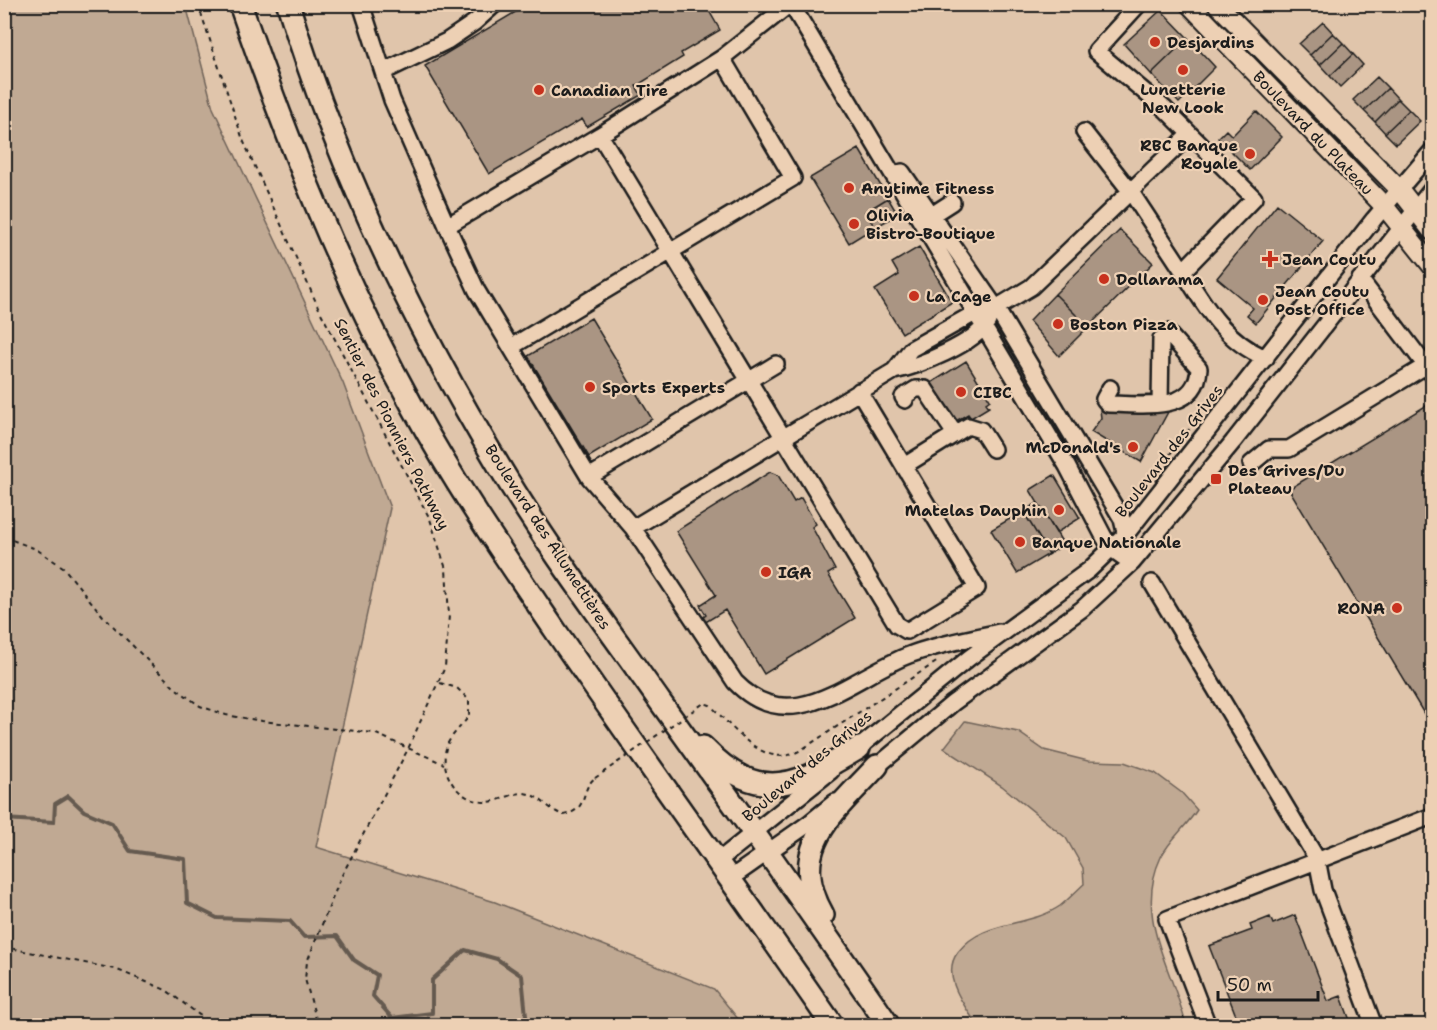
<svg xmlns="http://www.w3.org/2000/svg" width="1437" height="1030" viewBox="0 0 1437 1030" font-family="'Shantell Sans',sans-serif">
<rect width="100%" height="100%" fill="#e0c5ab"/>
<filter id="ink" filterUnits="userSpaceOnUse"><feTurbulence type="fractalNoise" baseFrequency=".0167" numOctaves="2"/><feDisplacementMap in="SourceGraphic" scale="12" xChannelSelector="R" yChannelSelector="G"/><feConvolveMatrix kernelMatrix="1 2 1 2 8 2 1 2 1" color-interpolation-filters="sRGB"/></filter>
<g filter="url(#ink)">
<path fill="#c0a993" stroke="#6e6258" stroke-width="1.5" d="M5,4l181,1 27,103 130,275 47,125 -74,339 179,55 219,87 29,36h-738z
M965,721l53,11 26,18 44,11 36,1 31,11 27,20 15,17c-11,17 -27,29 -36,47 -28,59 12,112 25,168h-209c-13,-20 -37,-50 -19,-73 25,-33 70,-24 102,-46 8,-6 16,-15 24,-22l-1,-16 -17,-30 -64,-52 -58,-38z"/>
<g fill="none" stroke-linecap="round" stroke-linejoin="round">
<path stroke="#655a50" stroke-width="4" d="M4,760v8
M4,819l50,3 1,-18 13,-8 16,15 28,12 18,28 55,8 2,44 30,15 73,3 14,16 33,-1 17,24 23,15 -4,21 19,22 40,-5v-33l33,-30 32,9 25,17 5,50"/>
</g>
<path fill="#aa9583" stroke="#1c1c1c" stroke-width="1.5" d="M529,4h176l15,26 -39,23 2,4 -47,29 5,9 -54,32 -5,-8 -93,55 -64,-108z
M1161,10l27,28 -37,36 -27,-30z
M1323,22l10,11 -23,22 -11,-11z
M1333,33l10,10 -23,22 -10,-10z
M1188,38l27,29 -36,36 -28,-29z
M1343,43l10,11 -23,22 -10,-11z
M1353,54l10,11 -23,22 -10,-11z
M1377,77l11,11 -24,23 -11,-11z
M1388,88l10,11 -23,23 -11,-11z
M1398,99l11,11 -24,23 -10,-11z
M1409,110l11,11 -24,23 -11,-11z
M1256,111l26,26 -32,33 -32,-32 8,-8 6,6z
M859,149l29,49 -23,14 10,15 -26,16 -39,-65z
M888,198l10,17 -23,12 -10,-15z
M1277,204l46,37 -67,82 -9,-8 6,-7 -36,-30z
M1120,230l33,33 -65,64 -33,-33z
M919,247l33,55 -50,31 -27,-43 24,-15 -7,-12z
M1055,294l33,33 -29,29 -30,-35z
M591,318l61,101 -63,38 -61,-101z
M966,361l24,39 -4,3 3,4 -18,11 -3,-4 -12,7 -25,-38z
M1432,402v325l-143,-238z
M1100,410l68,2 -27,50 -50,-30 10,-14z
M770,472l8,3 16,27 7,-4 15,26 -4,3 23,43 -7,4 27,44 -91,56 -39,-64 -21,13 -3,-4 5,-4 -6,-10 16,-10 -40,-64z
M1054,475l26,43 -24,15 -26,-43z
M1038,503l26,42 -15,9 -26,-43z
M1023,511l26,43 -32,19 -26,-43z
M1295,915l33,86 13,-5 11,30h-112l-31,-80 43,-16 -2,-5 20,-8 3,7z"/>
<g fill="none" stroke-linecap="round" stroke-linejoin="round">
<g stroke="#1c1c1c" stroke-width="20">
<path id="minor" d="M361,4l31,96 55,126
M790,4l-68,54 -122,77 297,490 10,6 70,-43 -118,-197
M791,4l276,462 37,71 8,12 20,14
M1139,4l-43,47 69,58 89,89 -71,73c22,36 43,71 83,87
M383,72l64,-31 28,-19 20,-18
M1084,132l47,60 52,79
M600,135l-153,91 30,65 112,186 187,-113
M902,172l94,136 126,211 10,44
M924,220l28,-18
M1360,279l72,95
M511,347l282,-169 -71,-120
M894,371l17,-22 64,-36 21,-5 35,-21 159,-153
M1110,388l-6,11 4,5c33,0 89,10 91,-36l-32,-36
M905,400l-2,-3 13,-8h9l30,45
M1160,404l1,-65
M1251,464l18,-15h20l138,-84
M904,466l64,-40 13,4 12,19
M589,477l44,51 102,154c57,59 116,-5 174,-27 29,-11 60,-16 90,-23
M633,528l261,-157c25,-5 81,-27 94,-50
M1152,583l165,276 6,31 51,136
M851,754l118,-96 120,-88 38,-37 247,-314 58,-68
M869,773l84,-70 129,-94 50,-46 101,-121 199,-253
M718,861l113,-90
M731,878l77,-54 27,-22
M1208,1026l-41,-107 265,-103"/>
</g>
<g stroke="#1c1c1c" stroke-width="22">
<path id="major" d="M1189,4l196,203 47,59
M1217,4l183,186 32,41"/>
</g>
<g stroke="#1c1c1c" stroke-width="26">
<path id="highway" d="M240,4c48,139 103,277 174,405 42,77 92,149 141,221 91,133 186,263 278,396
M288,4c49,162 124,317 211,462 49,82 107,159 162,237 77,107 153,214 228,323
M703,747c58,60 96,37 156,1
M823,915c-38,-67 11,-102 54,-149"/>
</g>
<path stroke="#1c1c1c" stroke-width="2" stroke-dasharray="4.5 4.5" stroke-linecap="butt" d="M198,4l45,136 77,171 110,208 16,50 3,46 -4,52 -37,82 -67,128 -34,85 -2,17 13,47
M1170,454l31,-40
M4,537l32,12 27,18 40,49 71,71 26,19 26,9 36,6 112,12 70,31
M440,683l17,5 12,12v16c-7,10 -17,18 -22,29 -9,26 9,55 37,57 14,1 26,-9 40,-9 16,2 25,18 40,22 26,-6 15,-25 31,-37
M804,748l134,-87
M4,947l111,22 51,21 48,36"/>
<use href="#minor" stroke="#edd0b4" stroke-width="15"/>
<use href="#major" stroke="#edd0b4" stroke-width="18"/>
<use href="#highway" stroke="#edd0b4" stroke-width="21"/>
<path stroke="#1c1c1c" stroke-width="2" stroke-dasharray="4.5 4.5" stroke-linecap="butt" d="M595,778l109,-75 6,2c25,24 57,69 94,43"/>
</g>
</g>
<g fill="#c8321e" stroke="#edd0b4" stroke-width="2">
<circle cx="1155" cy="42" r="6"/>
<circle cx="1183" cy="70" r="6"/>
<circle cx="539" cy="90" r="6"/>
<circle cx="1250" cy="154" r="6"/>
<circle cx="849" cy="188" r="6"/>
<circle cx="854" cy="224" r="6"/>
<path d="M1267 250h6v6h6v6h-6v6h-6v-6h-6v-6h6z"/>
<circle cx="1104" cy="279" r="6"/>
<circle cx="914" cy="296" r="6"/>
<circle cx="1263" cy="300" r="6"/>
<circle cx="1058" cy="324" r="6"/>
<circle cx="590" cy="387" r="6"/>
<circle cx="961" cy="392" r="6"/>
<circle cx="1133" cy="447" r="6"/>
<rect x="1210" y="473" width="12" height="12" rx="3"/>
<circle cx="1059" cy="510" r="6"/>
<circle cx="1020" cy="542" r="6"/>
<circle cx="766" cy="572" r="6"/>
<circle cx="1397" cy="608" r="6"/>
</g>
<g text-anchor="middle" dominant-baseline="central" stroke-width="4.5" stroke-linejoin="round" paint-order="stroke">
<g font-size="16" font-weight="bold" fill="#1c1c1c" stroke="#edd0b4" text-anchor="start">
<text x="1167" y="42">Desjardins</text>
<text x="1183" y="89" text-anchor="middle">Lunetterie<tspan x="1183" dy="18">New Look</tspan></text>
<text x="551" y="90">Canadian Tire</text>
<text x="1238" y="145" text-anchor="end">RBC Banque<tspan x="1238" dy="18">Royale</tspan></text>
<text x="861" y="188">Anytime Fitness</text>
<text x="866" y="215">Olivia<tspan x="866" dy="18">Bistro-Boutique</tspan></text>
<text x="1282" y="259">Jean Coutu</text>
<text x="1116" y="279">Dollarama</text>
<text x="1275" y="291">Jean Coutu<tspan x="1275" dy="18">Post Office</tspan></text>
<text x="926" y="296">La Cage</text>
<text x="1070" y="324">Boston Pizza</text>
<text x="602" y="387">Sports Experts</text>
<text x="973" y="392">CIBC</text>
<text x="1121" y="447" text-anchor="end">McDonald's</text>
<text x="1228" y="470">Des Grives/Du<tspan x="1228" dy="18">Plateau</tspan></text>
<text x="1047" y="510" text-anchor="end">Matelas Dauphin</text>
<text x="1032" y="542">Banque Nationale</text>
<text x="778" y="572">IGA</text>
<text x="1385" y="608" text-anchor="end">RONA</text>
</g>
<g font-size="16" fill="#1c1c1c" stroke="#edd0b4">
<text transform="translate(1313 133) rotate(46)">Boulevard du Plateau</text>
<text transform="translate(392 424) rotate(63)">Sentier des Pionniers Pathway</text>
<text transform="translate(1169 451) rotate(-52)">Boulevard des Grives</text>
<text transform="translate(548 537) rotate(57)">Boulevard des Allumettières</text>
<text transform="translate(807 766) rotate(-40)">Boulevard des Grives</text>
</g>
</g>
<rect width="1437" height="1030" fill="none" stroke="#edd0b4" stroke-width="24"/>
<rect x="12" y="12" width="1413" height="1006" fill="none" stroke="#1c1c1c" stroke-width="2" filter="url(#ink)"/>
<path d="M1218 991v9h100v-9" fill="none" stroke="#1c1c1c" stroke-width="3"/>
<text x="1227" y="991" font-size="18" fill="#1c1c1c" stroke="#edd0b4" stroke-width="4.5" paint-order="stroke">50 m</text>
</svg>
